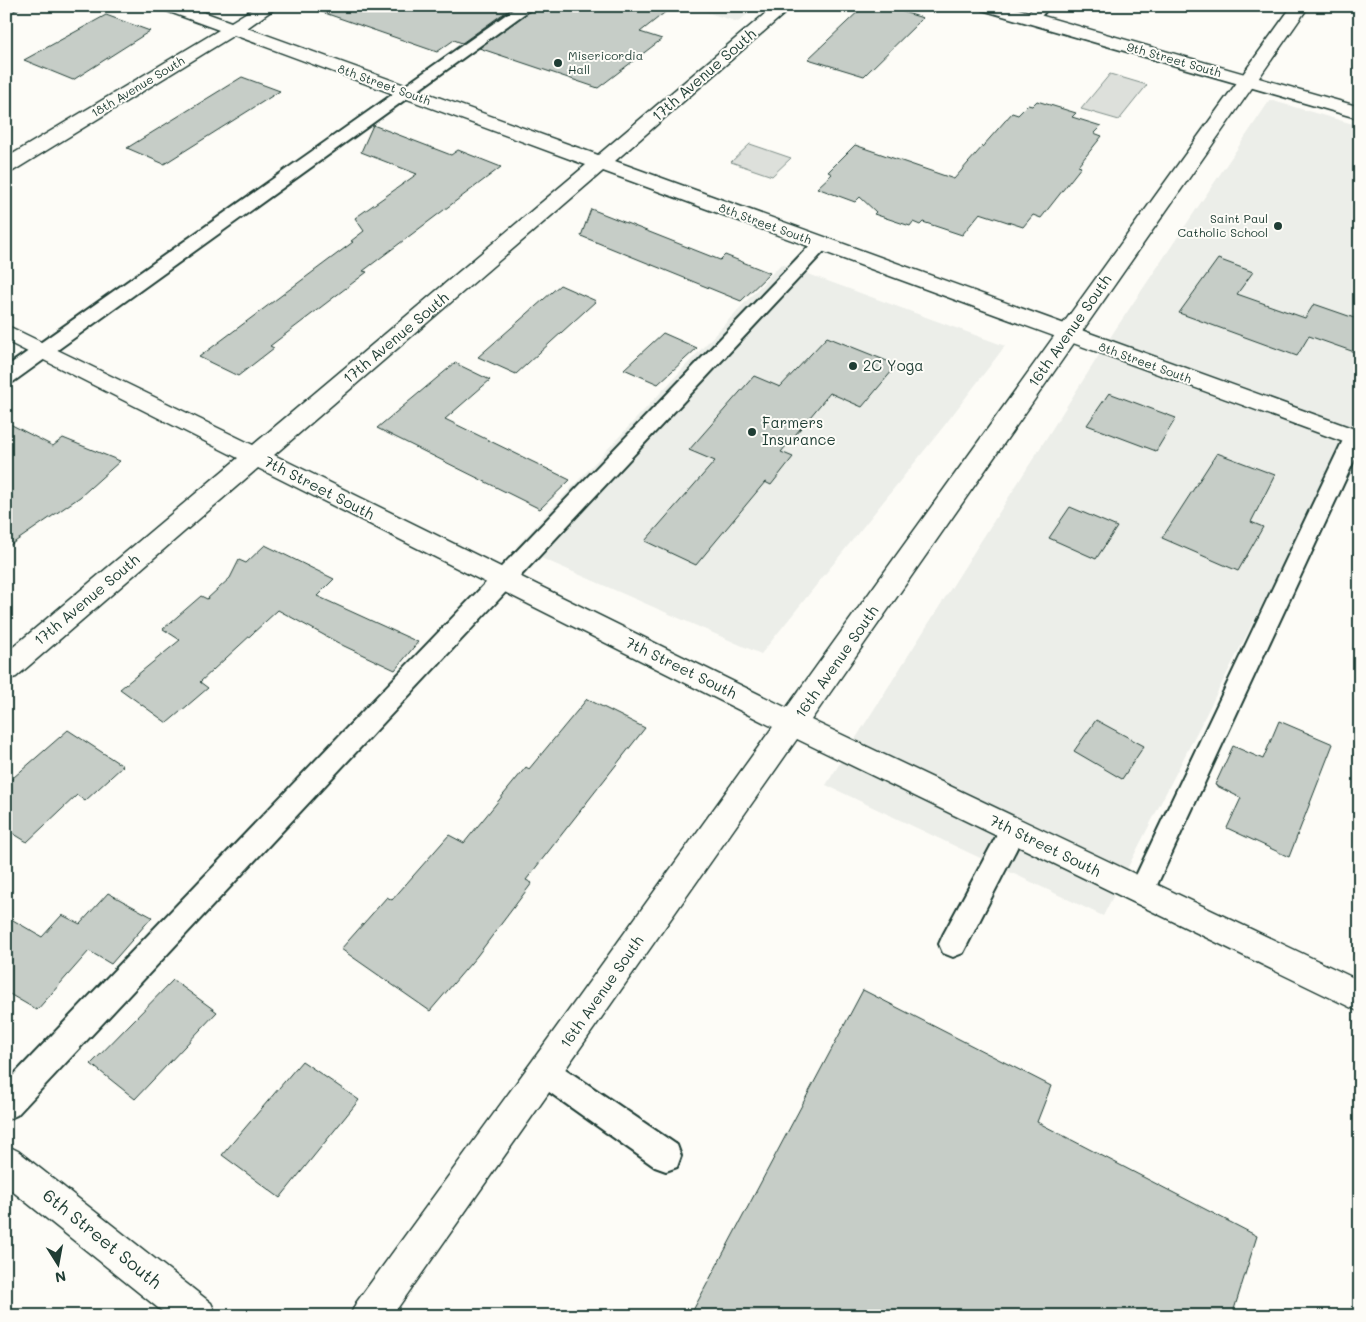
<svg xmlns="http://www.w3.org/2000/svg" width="1366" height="1322" font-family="Mali,sans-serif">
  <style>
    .built { fill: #eceee9 }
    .green { fill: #dde0db; stroke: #7e8e88 }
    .building { fill: #c6cdc7; stroke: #1f3d34 }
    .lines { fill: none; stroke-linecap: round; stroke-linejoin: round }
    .service-casing { stroke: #1f3d34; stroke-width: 4 }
    .minor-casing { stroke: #1f3d34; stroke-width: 3 }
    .tertiary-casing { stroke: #1f3d34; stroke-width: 3 }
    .service { fill: #fdfcf7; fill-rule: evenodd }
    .minor { fill: #fdfcf7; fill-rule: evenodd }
    .tertiary { fill: #fdfcf7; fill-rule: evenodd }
    .poi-dot { fill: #1f3d34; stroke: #fdfcf7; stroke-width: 2 }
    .labels { text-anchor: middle; stroke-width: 4; stroke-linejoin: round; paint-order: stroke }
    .far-poi-label { font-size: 12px; fill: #1f3d34; stroke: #fdfcf7; text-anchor: start }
    .far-street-label { font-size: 12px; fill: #1f3d34; stroke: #fdfcf7 }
    .street-label { font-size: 15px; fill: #1f3d34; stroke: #fdfcf7 }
    .poi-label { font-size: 15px; fill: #1f3d34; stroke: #fdfcf7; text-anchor: start }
    .near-street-label { font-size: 18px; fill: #1f3d34; stroke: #fdfcf7 }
  </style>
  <rect width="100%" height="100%" fill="#fdfcf7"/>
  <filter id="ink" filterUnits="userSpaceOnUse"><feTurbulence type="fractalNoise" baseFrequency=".02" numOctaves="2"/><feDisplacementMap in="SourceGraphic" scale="10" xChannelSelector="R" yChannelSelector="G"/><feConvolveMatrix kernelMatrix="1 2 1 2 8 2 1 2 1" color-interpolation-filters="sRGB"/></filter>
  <g filter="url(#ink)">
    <path class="built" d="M 686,6 L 757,6 L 738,22 Z
      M 1270,100 L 1360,126 L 1360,418 L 1358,417 L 1103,916 L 826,785 L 1115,330 Z
      M 781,264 L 1005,346 L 944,426 L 761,654 L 516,547 Z"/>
    <path class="green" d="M 1110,74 L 1147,85 L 1119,120 L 1081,109 Z
      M 750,144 L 791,158 L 772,176 L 731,162 Z"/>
    <path class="building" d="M 320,6 L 514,6 L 462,43 L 454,40 L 437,52 L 319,11 Z
      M 537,6 L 673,6 L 640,32 L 662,39 L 598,88 L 479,48 Z
      M 864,6 L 883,6 L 923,18 L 864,76 L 808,59 Z
      M 106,15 L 150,31 L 73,80 L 24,60 Z
      M 242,77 L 280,91 L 164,164 L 127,148 Z
      M 1037,101 L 1076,113 L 1072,117 L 1101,126 L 1094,133 L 1102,136 L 1078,166 L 1081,167 L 1041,218 L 1033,215 L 1023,227 L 980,213 L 962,235 L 923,222 L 920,225 L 913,222 L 910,226 L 874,214 L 876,212 L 860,197 L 855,202 L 817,188 L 832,174 L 828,172 L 855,145 L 954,179 L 1012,113 L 1018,115 L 1028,105 L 1032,106 Z
      M 373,125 L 451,155 L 458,150 L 501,167 L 363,271 L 367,272 L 270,346 L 274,348 L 238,376 L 199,357 L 353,242 L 351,241 L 364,231 L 355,218 L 417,174 L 361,152 Z
      M 591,209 L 720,260 L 725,255 L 770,273 L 741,301 L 581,236 Z
      M 1218,259 L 1253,272 L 1237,294 L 1305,318 L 1314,304 L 1360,320 L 1360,354 L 1309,336 L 1297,356 L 1179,313 Z
      M 560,285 L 596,301 L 516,374 L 478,357 Z
      M 663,333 L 697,348 L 658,384 L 624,369 Z
      M 827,337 L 897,365 L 862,407 L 830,393 L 781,452 L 793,457 L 771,485 L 765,482 L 696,565 L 645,541 L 715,461 L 689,450 L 754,376 L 780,387 Z
      M 455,363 L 490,380 L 445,419 L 570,480 L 540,509 L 377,428 Z
      M 1109,393 L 1176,418 L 1156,451 L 1087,425 Z
      M 6,422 L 53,446 L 63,438 L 120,461 L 80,497 L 6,548 Z
      M 1217,453 L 1275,475 L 1251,522 L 1263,527 L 1238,571 L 1162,538 Z
      M 1070,507 L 1117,527 L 1096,559 L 1049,538 Z
      M 265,545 L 334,579 L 317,596 L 418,642 L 395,670 L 344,646 L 278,610 L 200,682 L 208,688 L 167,723 L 120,689 L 180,640 L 163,629 L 201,596 L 207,599 L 230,578 L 239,560 L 246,563 Z
      M 587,699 L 645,728 L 526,880 L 532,883 L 477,956 L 430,1011 L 341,949 L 387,897 L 392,900 L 449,835 L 464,843 L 526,767 L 529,769 Z
      M 1096,720 L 1144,746 L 1122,779 L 1074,751 Z
      M 1279,721 L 1333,744 L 1289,857 L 1227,828 L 1241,798 L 1215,785 L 1233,746 L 1263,759 Z
      M 68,730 L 123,766 L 85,801 L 77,795 L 27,842 L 6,829 L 6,784 Z
      M 108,893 L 152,917 L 111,964 L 89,951 L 37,1010 L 6,992 L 6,916 L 42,937 L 62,915 L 80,924 Z
      M 173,980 L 217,1012 L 135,1099 L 91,1064 Z
      M 863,990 L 1051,1086 L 1037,1122 L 1257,1236 L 1232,1316 L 690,1316 Z
      M 302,1061 L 359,1100 L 280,1198 L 222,1155 Z"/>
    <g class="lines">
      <defs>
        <path id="service" d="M 6,6 L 20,6 L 6,14 Z
          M 518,6 L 535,6 L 13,382 L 6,384 L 6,367 Z
          M 1035,6 L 1050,6 L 1036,22 L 1026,22 L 1023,19 Z
          M 821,239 L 827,240 L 830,244 L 827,248 L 17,1115 L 6,1120 L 6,1083 L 815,240 Z
          M 1354,431 L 1360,432 L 1360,448 L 1150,900 L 1141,904 L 1132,900 L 1128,892 L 1132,884 L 1344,438 L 1347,433 Z
          M 1013,819 L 1022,822 L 1026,830 L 963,953 L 953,957 L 943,953 L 939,944 L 943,935 L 1004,822 Z
          M 545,1058 L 555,1062 L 677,1145 L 681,1156 L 677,1167 L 666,1171 L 655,1167 L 535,1082 L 530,1072 L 535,1062 Z"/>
        <path id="minor" d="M 162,6 L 187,6 L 231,22 L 257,6 L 278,6 L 247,28 L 598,155 L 774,6 L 793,6 L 615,161 L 1360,431 L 1360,448 L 603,171 L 274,455 L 803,716 L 807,724 L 803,732 L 793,736 L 783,732 L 258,468 L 16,677 L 6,680 L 6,653 L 238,458 L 6,341 L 6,325 L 253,445 L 586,165 L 234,35 L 13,171 L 6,173 L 6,158 L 219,30 L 164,10 Z
          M 980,6 L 1008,6 L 1360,107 L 1360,119 L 982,10 Z
          M 6,1145 L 18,1151 L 211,1303 L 217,1316 L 168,1316 L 6,1186 Z"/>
        <path id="tertiary" d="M 1292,6 L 1309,6 L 811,720 L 1360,981 L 1360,1012 L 797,739 L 392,1316 L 350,1316 L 356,1303 L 533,1060 Z"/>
      </defs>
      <use href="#service" class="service-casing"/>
      <use href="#minor" class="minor-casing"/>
      <use href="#tertiary" class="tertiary-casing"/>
      <use href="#service" class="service"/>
      <use href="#minor" class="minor"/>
      <use href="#tertiary" class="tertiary"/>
    </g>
  </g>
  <g class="poi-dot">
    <circle cx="558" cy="63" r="5"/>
    <circle cx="1278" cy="226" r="5"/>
    <circle cx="853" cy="366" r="5"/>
    <circle cx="752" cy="432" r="5"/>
  </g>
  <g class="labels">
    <g class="far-poi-label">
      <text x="568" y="60">Misericordia<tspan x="568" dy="14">Hall</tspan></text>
      <text x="1268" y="223" text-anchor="end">Saint Paul<tspan x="1268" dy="14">Catholic School</tspan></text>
    </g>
    <g class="far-street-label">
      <text transform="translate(1174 60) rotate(16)" y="4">9th Street South</text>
      <text transform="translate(384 85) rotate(20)" y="4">8th Street South</text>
      <text transform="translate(138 87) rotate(-31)" y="4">18th Avenue South</text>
      <text transform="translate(765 224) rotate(20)" y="4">8th Street South</text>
      <text transform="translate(1145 363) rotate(20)" y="4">8th Street South</text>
    </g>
    <g class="street-label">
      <text transform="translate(704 75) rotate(-41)" y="5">17th Avenue South</text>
      <text transform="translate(1070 331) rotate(-55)" y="5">16th Avenue South</text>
      <text transform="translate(396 338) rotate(-40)" y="5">17th Avenue South</text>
      <text transform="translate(319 488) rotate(27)" y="5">7th Street South</text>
      <text transform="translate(87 600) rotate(-40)" y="5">17th Avenue South</text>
      <text transform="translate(837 662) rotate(-55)" y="5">16th Avenue South</text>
      <text transform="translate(681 668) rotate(26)" y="5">7th Street South</text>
      <text transform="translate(1045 846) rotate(26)" y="5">7th Street South</text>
      <text transform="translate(602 992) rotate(-55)" y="5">16th Avenue South</text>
    </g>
    <g class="poi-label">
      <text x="863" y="371">2C Yoga</text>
      <text x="762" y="428">Farmers<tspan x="762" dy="17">Insurance</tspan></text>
    </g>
    <g class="near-street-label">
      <text transform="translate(102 1239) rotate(39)" y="6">6th Street South</text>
    </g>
  </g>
  <rect width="1366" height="1322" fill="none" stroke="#fdfcf7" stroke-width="25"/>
  <rect x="12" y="12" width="1341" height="1297" fill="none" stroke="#1f3d34" stroke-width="2" filter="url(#ink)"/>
  <g transform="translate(58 1264) rotate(169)" stroke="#fdfcf7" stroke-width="4" paint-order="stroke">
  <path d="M0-4L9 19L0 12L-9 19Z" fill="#1f3d34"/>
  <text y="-8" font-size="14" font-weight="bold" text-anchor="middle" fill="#1f3d34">N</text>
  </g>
</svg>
